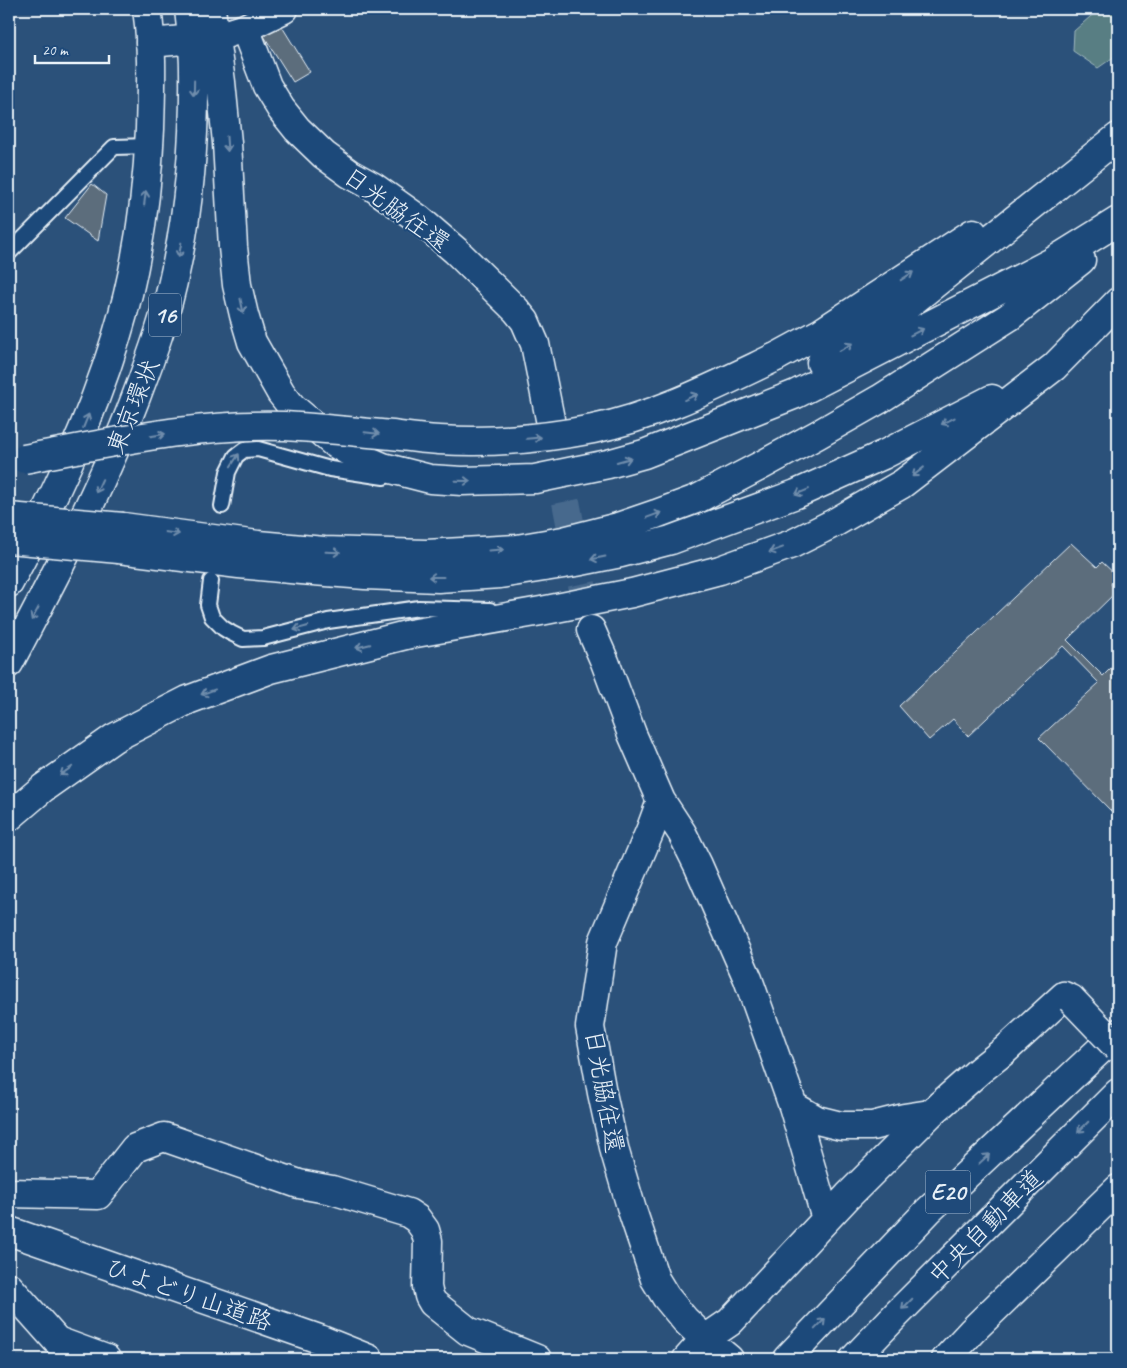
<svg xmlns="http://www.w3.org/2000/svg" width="1127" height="1368" font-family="Caveat,'Klee One',sans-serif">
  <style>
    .green { fill: #597e83; stroke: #a0b8be }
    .building { fill: #5c6d7c; stroke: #e8f1f8 }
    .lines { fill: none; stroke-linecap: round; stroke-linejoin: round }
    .minor-tunnel { stroke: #47698d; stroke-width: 28; stroke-dasharray: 28 14; stroke-linecap: butt }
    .service-casing { stroke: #e8f1f8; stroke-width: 18 }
    .minor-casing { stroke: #e8f1f8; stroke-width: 31 }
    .tertiary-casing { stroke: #e8f1f8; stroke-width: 31 }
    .trunk-casing { stroke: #e8f1f8; stroke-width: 31 }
    .motorway-casing { stroke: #e8f1f8; stroke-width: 31 }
    .service { stroke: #1f4a7a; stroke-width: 14 }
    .minor { stroke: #1f4a7a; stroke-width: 28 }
    .tertiary { stroke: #1f4a7a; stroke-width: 28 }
    .trunk { stroke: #1f4a7a; stroke-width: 28 }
    .motorway { stroke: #1f4a7a; stroke-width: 28 }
    .minor-bridge-casing { stroke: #e8f1f8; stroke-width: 31; stroke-linecap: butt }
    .motorway-bridge-casing { stroke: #e8f1f8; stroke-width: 31; stroke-linecap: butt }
    .minor-bridge { stroke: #1f4a7a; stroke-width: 28 }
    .motorway-bridge { stroke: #1f4a7a; stroke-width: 28 }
    .oneway { stroke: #6f8dac }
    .labels { text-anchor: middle; stroke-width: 4.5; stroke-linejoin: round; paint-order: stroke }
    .shield { fill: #1f4a7a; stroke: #acbfd2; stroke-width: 1 }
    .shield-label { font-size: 24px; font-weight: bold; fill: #e8f1f8 }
    .street-label { font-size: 25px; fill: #e8f1f8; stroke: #1f4a7a }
  </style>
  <rect width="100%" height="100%" fill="#2b517a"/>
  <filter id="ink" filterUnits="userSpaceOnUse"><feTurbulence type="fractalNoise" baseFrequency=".02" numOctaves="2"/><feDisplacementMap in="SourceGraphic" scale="10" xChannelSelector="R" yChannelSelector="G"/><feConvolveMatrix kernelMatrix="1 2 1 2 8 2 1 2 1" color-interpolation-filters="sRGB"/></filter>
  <g filter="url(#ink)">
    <path class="green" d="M 1099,9 L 1118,9 L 1118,54 L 1098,68 L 1073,51 L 1074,31 Z"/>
    <path class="building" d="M 281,25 L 310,72 L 293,82 L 264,36 Z
      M 92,184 L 106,195 L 98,241 L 65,218 Z
      M 1071,543 L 1097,567 L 1102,562 L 1118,577 L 1111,584 L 1117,591 L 1067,640 L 1103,676 L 1118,661 L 1118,813 L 1115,815 L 1039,738 L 1099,683 L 1063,646 L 968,736 L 953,719 L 929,740 L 899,706 Z"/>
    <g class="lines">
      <path class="minor-tunnel" d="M 550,419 L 590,626"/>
      <defs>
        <path id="service" d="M 9,253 L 114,147 L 149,146
          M 222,506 L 228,472 L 236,456 L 244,450 L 258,449 L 330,469 L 384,477
          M 211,581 L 208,605 L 212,617 L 223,628 L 231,633 L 243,639 L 263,638 L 328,621 L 419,608 L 490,610"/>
        <path id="minor" d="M 245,28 L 267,86 L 281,109 L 297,129 L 324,155 L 350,174 L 372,186 L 420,220 L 456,251 L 516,310 L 525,321 L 535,344 L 550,419
          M 150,43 L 216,37 L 245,28 L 284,9
          M 591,630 L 605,662 L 632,734 L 661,801 L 650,831 L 603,942 L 590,1027 L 602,1093 L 615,1152 L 632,1210 L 655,1279 L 666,1297 L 685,1320 L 705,1339 L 729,1359
          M 661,801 L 682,833 L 698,865 L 748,979 L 793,1106 L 826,1219
          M 793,1106 L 817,1120 L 841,1126 L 872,1126 L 904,1118 L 930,1114
          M 9,1193 L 98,1195 L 135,1148 L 164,1137 L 299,1184 L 332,1190 L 408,1213 L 417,1219 L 425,1230 L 428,1241 L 427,1287 L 429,1296 L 433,1303 L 468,1331 L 537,1359
          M 9,1287 L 57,1341 L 106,1359
          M 687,1359 L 705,1339 L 730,1322 L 848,1196 L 930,1114 L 980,1070 L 1004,1051 L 1064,996 L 1071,999
          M 946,1359 L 972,1331 L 1118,1189"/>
        <path id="tertiary" d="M 9,1231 L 319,1339 L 369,1359"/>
        <path id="trunk" d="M 9,583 C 51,504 90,423 116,338 C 137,270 147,199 150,129 C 151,89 153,49 147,9
          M 9,663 C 55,576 101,489 136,397 C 152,355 167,313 176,268 C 190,202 195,136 194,69 C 194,49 191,29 189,9"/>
        <path id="motorway" d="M 211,9 L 221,82 L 227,143 L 233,247 L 237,285 L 244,315 L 252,342 L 281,393 L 292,407 L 334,443 L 353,454 L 383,467 L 430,479 L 462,481 L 535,479 L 608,464 L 644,454 L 796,394 L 1052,262 L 1118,221
          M 776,357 L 822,332 L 973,233
          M 821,363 L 883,325 L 1118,137
          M 123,527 L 258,545 L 324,551 L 426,554 L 517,549 L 563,541 L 618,527 L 656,514 L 699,498 L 762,465 L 817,435 L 880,399 L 1009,317 L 1081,260
          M 119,549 L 239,564 L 301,570 L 365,575 L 438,578 L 500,574 L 576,562 L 621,553 L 671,540 L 796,494 L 883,455 L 992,399
          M 9,817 L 43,788 L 114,738 L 188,700 L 271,669 L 410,634 L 541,611 L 632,593 L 720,570 L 792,544 L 834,523 L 902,484 L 1054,367 L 1118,302
          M 787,1359 L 928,1211 L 1118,1033
          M 854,1359 L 897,1314 L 1118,1093"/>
      </defs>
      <use href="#service" class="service-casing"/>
      <use href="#minor" class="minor-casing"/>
      <use href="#tertiary" class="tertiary-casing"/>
      <use href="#trunk" class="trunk-casing"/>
      <use href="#motorway" class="motorway-casing"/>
      <use href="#service" class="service"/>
      <use href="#minor" class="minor"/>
      <use href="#tertiary" class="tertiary"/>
      <use href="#trunk" class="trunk"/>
      <use href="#motorway" class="motorway"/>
      <defs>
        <path id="minor-bridge" d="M 1071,999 L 1118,1048"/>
        <path id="motorway-bridge" d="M 24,459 C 110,443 197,423 285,426 C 321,428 357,432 392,435 C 408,437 423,439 439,440 C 490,443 542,439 593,429 C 657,416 717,385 776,357
          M 9,517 L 123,527
          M 9,539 L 119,549"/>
      </defs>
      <use href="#minor-bridge" class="minor-bridge-casing"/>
      <use href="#motorway-bridge" class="motorway-bridge-casing"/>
      <use href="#minor-bridge" class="minor-bridge"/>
      <use href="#motorway-bridge" class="motorway-bridge"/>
    </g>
    <defs><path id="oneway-shaft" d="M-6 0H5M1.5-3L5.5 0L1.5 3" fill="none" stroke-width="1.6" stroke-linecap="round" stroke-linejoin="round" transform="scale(1.25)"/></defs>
    <g class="oneway">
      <use href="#oneway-shaft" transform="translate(194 88) rotate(91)"/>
      <use href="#oneway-shaft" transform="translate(227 144) rotate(86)"/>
      <use href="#oneway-shaft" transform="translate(145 198) rotate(-83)"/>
      <use href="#oneway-shaft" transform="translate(180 250) rotate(100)"/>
      <use href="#oneway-shaft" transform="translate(907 276) rotate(-33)"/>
      <use href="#oneway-shaft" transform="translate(242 306) rotate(78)"/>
      <use href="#oneway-shaft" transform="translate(917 332) rotate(-27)"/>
      <use href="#oneway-shaft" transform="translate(846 347) rotate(-31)"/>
      <use href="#oneway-shaft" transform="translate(691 397) rotate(-24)"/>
      <use href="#oneway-shaft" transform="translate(86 421) rotate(-68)"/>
      <use href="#oneway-shaft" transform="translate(948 421) rotate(153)"/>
      <use href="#oneway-shaft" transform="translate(372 433) rotate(6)"/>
      <use href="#oneway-shaft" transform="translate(158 435) rotate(-9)"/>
      <use href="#oneway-shaft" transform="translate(534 438) rotate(-5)"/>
      <use href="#oneway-shaft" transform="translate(235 460) rotate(-57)"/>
      <use href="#oneway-shaft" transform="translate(624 460) rotate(-16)"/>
      <use href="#oneway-shaft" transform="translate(918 472) rotate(142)"/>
      <use href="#oneway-shaft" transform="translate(463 481) rotate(1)"/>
      <use href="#oneway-shaft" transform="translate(99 486) rotate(115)"/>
      <use href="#oneway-shaft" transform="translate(802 492) rotate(157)"/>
      <use href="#oneway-shaft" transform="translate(654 515) rotate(-20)"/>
      <use href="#oneway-shaft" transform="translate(172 533) rotate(8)"/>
      <use href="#oneway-shaft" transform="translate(496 550) rotate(-4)"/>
      <use href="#oneway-shaft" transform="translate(776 550) rotate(160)"/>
      <use href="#oneway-shaft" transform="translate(333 552) rotate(2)"/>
      <use href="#oneway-shaft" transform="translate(598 558) rotate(169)"/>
      <use href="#oneway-shaft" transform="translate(436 577) rotate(180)"/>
      <use href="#oneway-shaft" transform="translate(35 614) rotate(118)"/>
      <use href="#oneway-shaft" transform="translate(301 628) rotate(165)"/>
      <use href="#oneway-shaft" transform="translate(363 646) rotate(166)"/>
      <use href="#oneway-shaft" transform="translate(208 692) rotate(160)"/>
      <use href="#oneway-shaft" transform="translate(66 771) rotate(145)"/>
      <use href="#oneway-shaft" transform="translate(1083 1127) rotate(135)"/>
      <use href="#oneway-shaft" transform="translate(984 1159) rotate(-43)"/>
      <use href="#oneway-shaft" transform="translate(907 1304) rotate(135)"/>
      <use href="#oneway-shaft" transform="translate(820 1324) rotate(-46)"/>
    </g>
  </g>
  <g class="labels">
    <g class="shield">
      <rect x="149" y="293.5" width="32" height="43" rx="4"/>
      <rect x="925.5" y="1170.5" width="45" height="43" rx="4"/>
    </g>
    <g class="shield-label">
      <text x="165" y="323">16</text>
      <text x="948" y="1200">E20</text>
    </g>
    <g class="street-label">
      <text transform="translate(397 209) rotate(36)" y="9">日光脇往還</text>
      <text transform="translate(132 406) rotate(-68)" y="9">東京環状</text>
      <text transform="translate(605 1091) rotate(80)" y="9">日光脇往還</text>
      <text transform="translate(985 1226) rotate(-45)" y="9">中央自動車道</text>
      <text transform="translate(189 1294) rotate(19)" y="9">ひよどり山道路</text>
    </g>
  </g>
  <rect width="1127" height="1368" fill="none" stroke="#1f4a7a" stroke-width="30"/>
  <rect x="15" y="15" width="1097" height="1338" fill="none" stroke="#e8f1f8" stroke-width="2" filter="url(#ink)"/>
  <path d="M35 55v8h74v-8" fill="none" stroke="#e8f1f8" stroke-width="2.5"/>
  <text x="42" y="55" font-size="15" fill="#e8f1f8" stroke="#1f4a7a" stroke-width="4" paint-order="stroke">20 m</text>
</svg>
